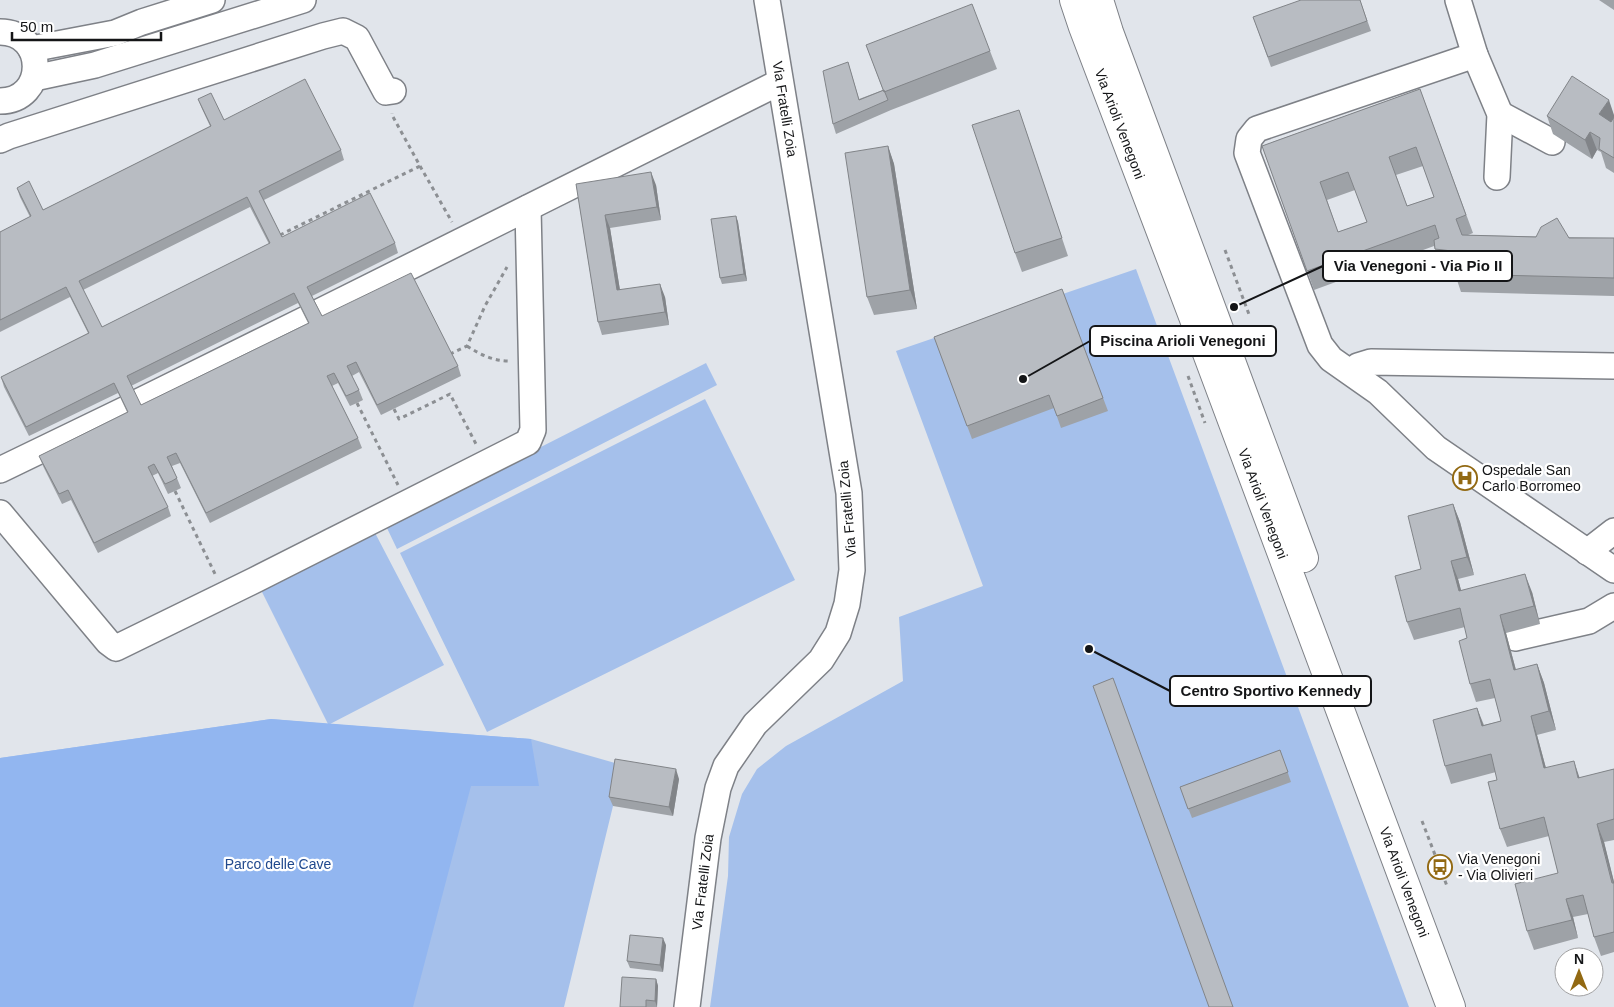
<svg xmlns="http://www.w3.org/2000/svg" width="1614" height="1007" font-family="Helvetica,sans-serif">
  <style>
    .green { fill: #a5c0eb }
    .forest { fill: #92b6f0 }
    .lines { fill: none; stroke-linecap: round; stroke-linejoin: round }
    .minor-casing { stroke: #7e8187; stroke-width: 28 }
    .major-casing { stroke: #7e8187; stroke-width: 30 }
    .path { stroke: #8c8f93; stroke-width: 3; stroke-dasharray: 4 4; stroke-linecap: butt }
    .minor { stroke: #fff; stroke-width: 25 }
    .major { stroke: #fff; stroke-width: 28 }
    .wall { fill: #9ea2a7; fill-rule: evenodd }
    .shaded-wall { fill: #818488 }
    .building { fill: #b8bcc2; stroke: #818488; fill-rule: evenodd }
    .labels { text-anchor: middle; stroke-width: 4.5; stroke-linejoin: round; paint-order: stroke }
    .street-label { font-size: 14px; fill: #141517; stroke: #fff }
    .poi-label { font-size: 14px; fill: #141517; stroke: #fff; text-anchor: start }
    .park-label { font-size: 14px; fill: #21498d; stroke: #fff }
    .leader { fill: none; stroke: #141517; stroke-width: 2 }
    .callout-dot { fill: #141517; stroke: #fff; stroke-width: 2 }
    .callout { fill: #fff; stroke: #141517; stroke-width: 2 }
    .callout-label { font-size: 15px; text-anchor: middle; font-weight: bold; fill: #141517 }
  </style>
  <rect width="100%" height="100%" fill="#e1e5eb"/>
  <path class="green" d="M 1136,269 L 1409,1007 L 710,1007 L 728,876 L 729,837 L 742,794 L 757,769 L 786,746 L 903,681 L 899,617 L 983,586 L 896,351 Z
    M 706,363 L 717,385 L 397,549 L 386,526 Z
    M 705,399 L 795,580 L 487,732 L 400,553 Z
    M 373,529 L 444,665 L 330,724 L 531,739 L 622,765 L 619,769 L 613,806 L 564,1007 L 0,1007 L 0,758 L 271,719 L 328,724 L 259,586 Z"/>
  <path class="forest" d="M 271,719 L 531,739 L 539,786 L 471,786 L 413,1007 L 0,1007 L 0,758 Z"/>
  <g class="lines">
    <defs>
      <g id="minor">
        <path d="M 1458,0 L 1475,55 L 1257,129 L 1249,139 L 1247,153 L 1320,345 L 1331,359 L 1378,392 L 1436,448 L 1614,570"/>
        <path d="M 0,32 C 47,32 47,101 0,101"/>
        <path d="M 31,49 L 115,33 L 142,22 L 212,0"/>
        <path d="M 1475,55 L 1500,114 L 1497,177"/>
        <path d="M 34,78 L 95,65 L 303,0"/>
        <path d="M 1500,114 L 1552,142"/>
        <path d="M 0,140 L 9,136 L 323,36 L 343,31 L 357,38 L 386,92 L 393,91"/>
        <path d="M 319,312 L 780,82"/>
        <path d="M 1351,372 L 1358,366 L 1371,362 L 1614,366"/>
        <path d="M 138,402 L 306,319"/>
        <path d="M 0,470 L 126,409"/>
        <path d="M 0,513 L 108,642 L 116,648 L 255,580 L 528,442 L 533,430 L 528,208"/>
        <path d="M 1587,552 L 1614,531"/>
        <path d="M 1515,638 L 1589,621 L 1614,606"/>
        <path id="s1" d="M 687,1007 L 708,838 L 718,788 L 726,766 L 755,724 L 821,660 L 838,633 L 847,604 L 852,570 L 849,493 L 767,0"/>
      </g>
      <g id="major">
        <path id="s2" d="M 1074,0 L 1083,27 L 1205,348 L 1451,1007"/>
        <path d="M 1099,0 L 1109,32 L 1304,558"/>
      </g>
    </defs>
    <use href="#minor" class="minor-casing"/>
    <use href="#major" class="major-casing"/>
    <path class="path" d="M 420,166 L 452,222
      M 280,235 L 420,166 L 392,115 L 392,113
      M 1225,250 L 1250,317
      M 467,346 C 481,355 493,361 510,361
      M 450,354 L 467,346 L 485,306 L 507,267
      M 1188,376 L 1205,423
      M 357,403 L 398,485
      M 394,409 L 399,419 L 450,394 L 476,444
      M 175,491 L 216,576
      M 1422,821 L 1447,886"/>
    <use href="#minor" class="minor"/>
    <use href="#major" class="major"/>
  </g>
  <path class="wall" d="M 1360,0 L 1371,31 L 1271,67 L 1253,17 Z
    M 1599,0 L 1614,0 L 1614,10 Z
    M 866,45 L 990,51 L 997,69 L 891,110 L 836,134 L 833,124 L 848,62 L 859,99 L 883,90 Z
    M 1420,89 L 1473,233 L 1468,235 L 1614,238 L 1614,296 L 1461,292 L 1455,274 L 1454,268 L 1441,267 L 1434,246 L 1314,290 L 1262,146 ZM 1423,166 L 1434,197 L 1407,206 L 1396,175 ZM 1355,190 L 1367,222 L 1338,232 L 1327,200 Z
    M 198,99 L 224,120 L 341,150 L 344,160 L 264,200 L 282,237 L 395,243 L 398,253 L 312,296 L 322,316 L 458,366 L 461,376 L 381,415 L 359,372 L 352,376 L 359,390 L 363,400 L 357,403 L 350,406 L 338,383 L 332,386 L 358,438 L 362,448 L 210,523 L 180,463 L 172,466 L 181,488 L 175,491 L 168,494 L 158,473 L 152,476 L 168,507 L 171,516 L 98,553 L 71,500 L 62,504 L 43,466 L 39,456 L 127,412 L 118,393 L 29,436 L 4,387 L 1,377 L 88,333 L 70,297 L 0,332 L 0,232 L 30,217 L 20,197 L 17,188 L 43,210 L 210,126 L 202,109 ZM 250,207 L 269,244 L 102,327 L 83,290 ZM 298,303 L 308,323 L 141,405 L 131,386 Z
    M 1614,115 L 1614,173 L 1606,168 L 1601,152 L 1597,150 L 1592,159 L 1553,134 L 1547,116 Z
    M 1025,128 L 1068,256 L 1022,272 L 1015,253 Z
    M 888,146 L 894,164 L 917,309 L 874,315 L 867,297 Z
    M 576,184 L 656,185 L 661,220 L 610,228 L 620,290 L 665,297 L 669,325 L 602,335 L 598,322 Z
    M 736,216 L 738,222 L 747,281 L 722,284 L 720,278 Z
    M 1062,289 L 1108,411 L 1061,428 L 1054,408 L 972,439 L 934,337 Z
    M 1453,504 L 1460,522 L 1474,575 L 1458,579 L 1461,590 L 1532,592 L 1540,624 L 1506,633 L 1516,670 L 1537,664 L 1544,683 L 1556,730 L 1537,735 L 1546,768 L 1580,778 L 1614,769 L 1614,840 L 1604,842 L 1614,882 L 1614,952 L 1601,956 L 1594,937 L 1588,914 L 1573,917 L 1578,938 L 1534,950 L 1527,931 L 1558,873 L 1549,836 L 1507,847 L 1500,829 L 1497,780 L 1496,772 L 1451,784 L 1445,766 L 1477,708 L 1484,725 L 1501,721 L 1495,698 L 1476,702 L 1470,684 L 1467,638 L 1465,627 L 1414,640 L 1407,622 L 1421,569 Z
    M 1280,750 L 1291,782 L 1192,818 L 1180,787 Z
    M 679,779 L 673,816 L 613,806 L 609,797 Z
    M 666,945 L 663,972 L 630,968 L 627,961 Z
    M 656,979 L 658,986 L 657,1007 L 620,1007 Z"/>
  <path class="shaded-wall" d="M 1609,100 L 1614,115 L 1614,120 L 1606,133 L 1599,114 Z
    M 1590,132 L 1597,150 L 1592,159 L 1585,140 Z
    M 888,146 L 894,164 L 917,309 L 910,290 Z
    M 651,172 L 656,185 L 661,220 L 657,207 Z
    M 605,215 L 610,228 L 622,303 L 617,290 Z
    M 736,216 L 738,222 L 747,281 L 744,274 Z
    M 660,284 L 665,297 L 669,325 L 665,312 Z
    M 1453,504 L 1460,522 L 1474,575 L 1467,557 Z
    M 1451,561 L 1458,579 L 1466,609 L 1459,591 Z
    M 1525,574 L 1532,592 L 1540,624 L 1534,606 Z
    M 1500,615 L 1506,633 L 1521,689 L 1514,670 Z
    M 1537,664 L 1544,683 L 1556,730 L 1549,711 Z
    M 1477,708 L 1484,727 L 1482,726 Z
    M 1531,716 L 1537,735 L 1551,787 L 1544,768 Z
    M 1574,761 L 1580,779 L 1578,778 Z
    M 676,769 L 679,779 L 673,816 L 669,807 Z
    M 1597,824 L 1604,842 L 1614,882 L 1614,887 Z
    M 1566,899 L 1573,917 L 1578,938 L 1572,920 Z
    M 663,938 L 666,945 L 663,972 L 660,965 Z
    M 656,979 L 658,986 L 657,1007 L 655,1001 Z"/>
  <path class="building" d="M 1301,0 L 1360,0 L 1367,21 L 1268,57 L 1253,17 Z
    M 972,4 L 990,51 L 884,92 L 866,45 Z
    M 848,62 L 859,100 L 884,90 L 888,100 L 833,124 L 823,71 Z
    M 1572,76 L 1609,100 L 1599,114 L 1611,122 L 1614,117 L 1614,158 L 1599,149 L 1600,138 L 1590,132 L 1585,140 L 1547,116 Z
    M 305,79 L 341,150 L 259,191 L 282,237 L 370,193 L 395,243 L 307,287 L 322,316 L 411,273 L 458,366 L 377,405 L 356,362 L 347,366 L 359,390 L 353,393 L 346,396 L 334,373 L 327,376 L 358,438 L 206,513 L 176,453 L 167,457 L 177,478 L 172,481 L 165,484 L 154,464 L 148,467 L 168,507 L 94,543 L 68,490 L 59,494 L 39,456 L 128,412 L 114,383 L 26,427 L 1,377 L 89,333 L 66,287 L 0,320 L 0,232 L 31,216 L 17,188 L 29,181 L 43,210 L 211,126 L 198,99 L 211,93 L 224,120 ZM 247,197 L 270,243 L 102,327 L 79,281 ZM 294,293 L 309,323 L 141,405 L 127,376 Z
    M 1420,89 L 1466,215 L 1456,219 L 1462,235 L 1536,237 L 1541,227 L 1557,218 L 1569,238 L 1614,238 L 1614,278 L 1455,274 L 1452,251 L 1435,249 L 1434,240 L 1439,238 L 1435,225 L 1307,271 L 1262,146 ZM 1416,147 L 1434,197 L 1407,206 L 1389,157 ZM 1348,172 L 1367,222 L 1338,232 L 1320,182 Z
    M 1019,110 L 1062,238 L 1015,253 L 972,125 Z
    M 888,146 L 910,290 L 867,297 L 845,153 Z
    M 651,172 L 657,207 L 605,215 L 617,290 L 660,284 L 665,312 L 598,322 L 576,184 Z
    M 736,216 L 744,274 L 720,278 L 711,219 Z
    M 1062,289 L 1103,398 L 1057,416 L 1049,395 L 967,426 L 934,337 Z
    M 1453,504 L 1467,557 L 1451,561 L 1459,591 L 1525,574 L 1534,606 L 1500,615 L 1514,670 L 1537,664 L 1549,711 L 1531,716 L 1544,768 L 1574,761 L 1578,778 L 1614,769 L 1614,819 L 1597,824 L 1612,883 L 1614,883 L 1614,932 L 1594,937 L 1583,895 L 1566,899 L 1572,920 L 1527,931 L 1515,884 L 1558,873 L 1544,817 L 1500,829 L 1488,782 L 1497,780 L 1491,754 L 1445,766 L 1433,720 L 1477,708 L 1482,726 L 1501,721 L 1490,679 L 1470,684 L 1459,641 L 1467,638 L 1460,608 L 1407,622 L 1395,576 L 1421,569 L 1408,516 Z
    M 1113,678 L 1233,1007 L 1209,1007 L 1093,686 Z
    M 1280,750 L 1288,772 L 1188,809 L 1180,787 Z
    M 615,759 L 676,769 L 669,807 L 609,797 Z
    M 630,935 L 663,938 L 660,965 L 627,961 Z
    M 622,977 L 656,979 L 655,1001 L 646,1000 L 646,1007 L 620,1007 Z"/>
  <defs>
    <symbol id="hospital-ring" viewBox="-11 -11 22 22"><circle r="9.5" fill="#fff" stroke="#926912" stroke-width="1.5"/><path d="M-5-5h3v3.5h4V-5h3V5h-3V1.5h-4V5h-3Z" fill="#926912"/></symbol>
    <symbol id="bus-ring" viewBox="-11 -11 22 22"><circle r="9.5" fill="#fff" stroke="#926912" stroke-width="1.5"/><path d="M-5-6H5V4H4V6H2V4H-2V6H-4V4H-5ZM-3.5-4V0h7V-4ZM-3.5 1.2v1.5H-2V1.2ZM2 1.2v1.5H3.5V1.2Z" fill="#926912"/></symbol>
  </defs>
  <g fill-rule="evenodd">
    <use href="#hospital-ring" x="1451" y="464" width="28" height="28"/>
    <use href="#bus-ring" x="1426" y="853" width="28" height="28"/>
  </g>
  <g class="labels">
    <g class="street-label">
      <text transform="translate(785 109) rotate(81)" y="5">Via Fratelli Zoia</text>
      <text dy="5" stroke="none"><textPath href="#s2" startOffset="132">Via Arioli Venegoni</textPath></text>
      <text dy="5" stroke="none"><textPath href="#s2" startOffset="538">Via Arioli Venegoni</textPath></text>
      <text transform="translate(847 509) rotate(-95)" y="5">Via Fratelli Zoia</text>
      <text dy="5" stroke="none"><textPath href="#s1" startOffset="126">Via Fratelli Zoia</textPath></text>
      <text dy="5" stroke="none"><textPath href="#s2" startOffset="942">Via Arioli Venegoni</textPath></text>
    </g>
    <g class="poi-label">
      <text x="1482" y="475">Ospedale San<tspan x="1482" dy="16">Carlo Borromeo</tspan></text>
      <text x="1458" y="864">Via Venegoni<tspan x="1458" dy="16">- Via Olivieri</tspan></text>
    </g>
    <g class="park-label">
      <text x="278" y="869">Parco delle Cave</text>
    </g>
  </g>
  <path class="leader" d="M1234 307L1323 266M1023 379L1090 341M1089 649L1170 691"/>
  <g class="callout-dot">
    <circle cx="1234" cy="307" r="5"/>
    <circle cx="1023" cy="379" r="5"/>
    <circle cx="1089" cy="649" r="5"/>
  </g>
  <g class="callout">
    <rect x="1323" y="251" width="189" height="30" rx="5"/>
    <rect x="1090" y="326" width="186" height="30" rx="5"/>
    <rect x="1170" y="676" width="201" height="30" rx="5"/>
  </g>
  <g class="callout-label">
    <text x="1418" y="271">Via Venegoni - Via Pio II</text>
    <text x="1183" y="346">Piscina Arioli Venegoni</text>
    <text x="1271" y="696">Centro Sportivo Kennedy</text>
  </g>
  <g transform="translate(1579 972)"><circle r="24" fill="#ffffff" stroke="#a1a1a2"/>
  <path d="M0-4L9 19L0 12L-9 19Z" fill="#926912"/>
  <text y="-8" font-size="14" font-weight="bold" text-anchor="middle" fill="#141517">N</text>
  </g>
  <path d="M12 32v8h149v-8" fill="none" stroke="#141517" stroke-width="2.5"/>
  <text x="20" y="32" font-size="15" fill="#141517" stroke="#ffffff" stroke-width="4" paint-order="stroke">50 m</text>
</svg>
